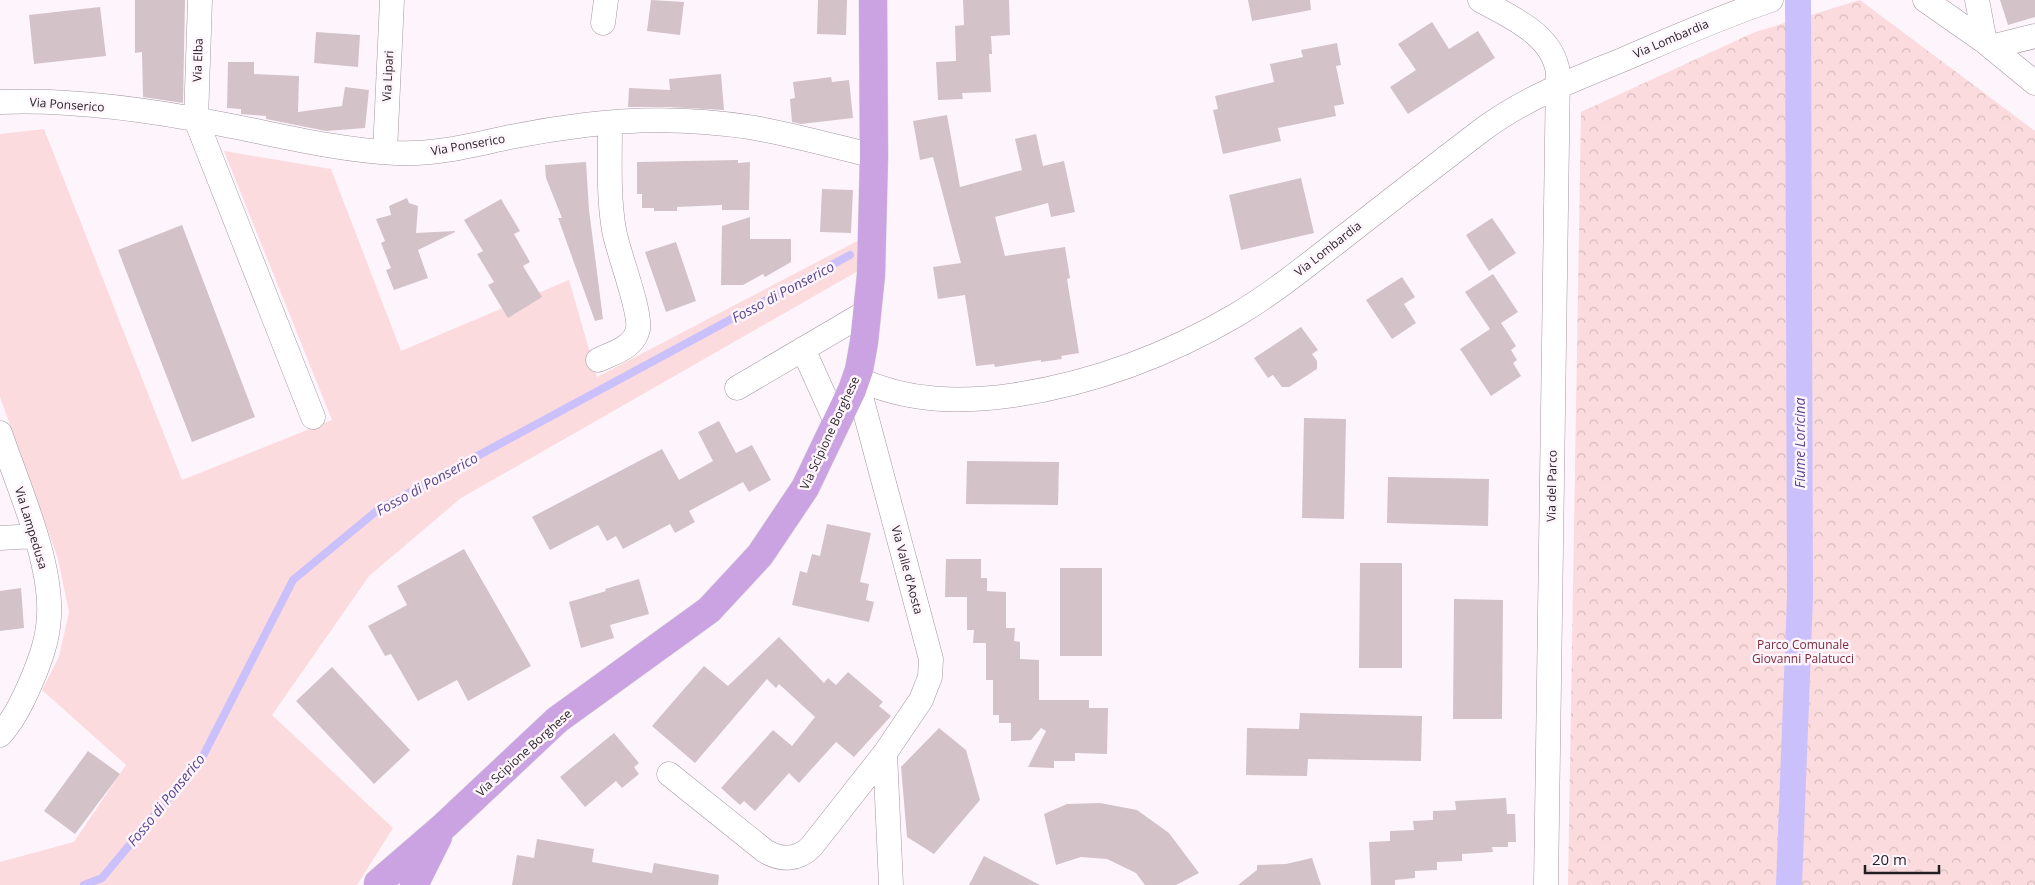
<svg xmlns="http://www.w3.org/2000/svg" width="2035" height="885" font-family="'Open Sans',sans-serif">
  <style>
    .grass { fill: #fbdbdd }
    .forest { fill: url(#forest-crowns) }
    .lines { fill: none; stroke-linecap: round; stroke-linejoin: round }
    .stream { stroke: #cac1fc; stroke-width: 8 }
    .canal { stroke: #cac1fc; stroke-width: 26 }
    .building { fill: #d3c2c8 }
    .minor-casing { stroke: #a396a0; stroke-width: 25 }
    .major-casing { stroke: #d7d6d7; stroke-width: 29 }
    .minor { stroke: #fff; stroke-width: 24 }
    .major { stroke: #cba2e2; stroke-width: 28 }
    .labels { text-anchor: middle; stroke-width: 5; stroke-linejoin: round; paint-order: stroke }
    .street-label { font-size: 12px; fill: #221e21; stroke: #fef5fc }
    .park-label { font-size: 12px; fill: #7c2a38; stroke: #fef5fc }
    .water-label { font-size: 14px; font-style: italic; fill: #57478f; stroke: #fef5fc }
  </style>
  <defs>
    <pattern id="forest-crowns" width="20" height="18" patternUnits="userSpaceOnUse" patternTransform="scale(1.25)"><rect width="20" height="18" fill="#fbdbdd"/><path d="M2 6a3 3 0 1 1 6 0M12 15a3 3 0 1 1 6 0" fill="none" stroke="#d7bcbd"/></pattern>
  </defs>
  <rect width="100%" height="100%" fill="#fef5fc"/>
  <path class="grass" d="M 44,129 L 182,480 L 332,420 L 224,151 L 331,169 L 401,351 L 569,280 L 597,377 L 863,238 L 858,271 L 461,498 L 369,576 L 272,715 L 393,828 L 357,885 L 0,885 L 0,862 L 74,842 L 126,765 L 42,690 L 59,657 L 69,612 L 58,559 L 0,397 L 0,134 Z"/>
  <path class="forest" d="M 1860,0 L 2035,131 L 2035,885 L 1568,885 L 1581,112 L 1755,32 Z"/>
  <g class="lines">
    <path class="stream" d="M 84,885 L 102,878 L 202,758 L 293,580 L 379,509 L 850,255"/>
    <path class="canal" d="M 1789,885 L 1800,597 L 1798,0"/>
  </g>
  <path class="building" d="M 135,0 L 185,0 L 183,103 L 143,97 L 142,52 L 135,53 Z
    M 651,0 L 684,2 L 680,35 L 647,31 Z
    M 818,0 L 847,0 L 846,35 L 817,34 Z
    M 963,0 L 1009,0 L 1010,35 L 991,36 L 992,54 L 989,54 L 991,92 L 962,93 L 963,99 L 938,100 L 936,62 L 956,61 L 955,26 L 964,25 Z
    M 1248,0 L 1310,0 L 1311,10 L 1252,21 Z
    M 2000,0 L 2035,0 L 2035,17 L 2008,25 Z
    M 100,7 L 106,56 L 34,64 L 29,15 Z
    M 1432,22 L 1449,49 L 1478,31 L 1495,58 L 1408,114 L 1390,87 L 1416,70 L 1398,44 Z
    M 316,32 L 360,35 L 358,67 L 314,63 Z
    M 1337,43 L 1341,65 L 1336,66 L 1344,104 L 1334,106 L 1336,116 L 1278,128 L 1281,141 L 1223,154 L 1213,110 L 1218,109 L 1215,96 L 1274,82 L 1270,64 L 1303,57 L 1301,50 Z
    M 228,62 L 254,62 L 254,74 L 299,76 L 298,112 L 342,106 L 345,87 L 369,90 L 365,128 L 326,131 L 266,119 L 266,116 L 241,114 L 241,109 L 227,108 Z
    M 721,74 L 724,110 L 667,107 L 628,107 L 629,88 L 670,90 L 669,79 Z
    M 831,77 L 832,82 L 849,80 L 853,118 L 801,124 L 792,122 L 790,99 L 795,98 L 793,82 Z
    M 947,115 L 960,187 L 1022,170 L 1015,139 L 1036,134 L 1043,166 L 1064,161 L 1075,212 L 1051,217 L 1048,203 L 995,217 L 1005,256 L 1065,247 L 1070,278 L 1067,279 L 1079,353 L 1061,356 L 1062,359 L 1041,362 L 1041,360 L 995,367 L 994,364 L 976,366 L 965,295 L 938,299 L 933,267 L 961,263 L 933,157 L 920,160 L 913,121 Z
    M 738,160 L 738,163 L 750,162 L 749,210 L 722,210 L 722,205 L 677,207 L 677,211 L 654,211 L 654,208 L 642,208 L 642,194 L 637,194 L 637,162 Z
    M 586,162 L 589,210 L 603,319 L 595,321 L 558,218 L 562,218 L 546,178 L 545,165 Z
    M 1301,178 L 1314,233 L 1241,250 L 1229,195 Z
    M 822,189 L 853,190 L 851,233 L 820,232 Z
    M 407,198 L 409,203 L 418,206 L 416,233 L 455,231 L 455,232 L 418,250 L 428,278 L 394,290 L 386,270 L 391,268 L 381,243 L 385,241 L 376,219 L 391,215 L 389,206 Z
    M 501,199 L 520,231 L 514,234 L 530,262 L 523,266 L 542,297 L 508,318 L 488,285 L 494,282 L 477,254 L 483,251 L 464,220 Z
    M 750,217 L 750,239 L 791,239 L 791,262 L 765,277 L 763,274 L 743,285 L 721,285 L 722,226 Z
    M 1492,218 L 1516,253 L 1489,271 L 1466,235 Z
    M 182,225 L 255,417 L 192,442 L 118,250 Z
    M 676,242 L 696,301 L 666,312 L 645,252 Z
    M 1493,274 L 1518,312 L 1501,323 L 1516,346 L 1511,350 L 1517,360 L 1513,363 L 1521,376 L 1491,396 L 1460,349 L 1490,329 L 1465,292 Z
    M 1402,277 L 1415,297 L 1404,304 L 1416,323 L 1392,339 L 1366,300 Z
    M 1301,327 L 1318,350 L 1312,354 L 1317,361 L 1317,369 L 1289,387 L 1282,387 L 1273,375 L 1268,378 L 1254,358 Z
    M 1304,418 L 1346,419 L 1344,519 L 1302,518 Z
    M 719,421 L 736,453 L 752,445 L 771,480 L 749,492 L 743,482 L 689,511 L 695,522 L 675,533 L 670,524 L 623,549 L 616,536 L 607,541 L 598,525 L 550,550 L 532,517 L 662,449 L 679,480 L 713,461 L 698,432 Z
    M 967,461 L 1059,462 L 1058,505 L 966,504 Z
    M 1388,477 L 1489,479 L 1488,526 L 1387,523 Z
    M 827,524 L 871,533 L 860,582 L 869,584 L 866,600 L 874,602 L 869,622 L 792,605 L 800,571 L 807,573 L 812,554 L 820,556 Z
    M 464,549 L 531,666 L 468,701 L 457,680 L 418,701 L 391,654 L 385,656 L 368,626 L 407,605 L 397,586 Z
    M 946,559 L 981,559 L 981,578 L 987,578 L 987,591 L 1006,592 L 1006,628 L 1015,628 L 1014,641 L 1020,642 L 1020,659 L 1039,660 L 1039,700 L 1089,700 L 1089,708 L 1108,708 L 1107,754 L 1075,753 L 1075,761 L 1054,761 L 1054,768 L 1028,767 L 1046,731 L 1041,728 L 1031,740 L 1011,741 L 1011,723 L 999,723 L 999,715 L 993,715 L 993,680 L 986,680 L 986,643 L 973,643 L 974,630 L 967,630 L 967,597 L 945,597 Z
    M 1360,563 L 1402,563 L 1402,668 L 1359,668 Z
    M 1060,568 L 1102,568 L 1102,656 L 1060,656 Z
    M 639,579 L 649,614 L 610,625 L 614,638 L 581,648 L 569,602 L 606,591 L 605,589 Z
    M 21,588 L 24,628 L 0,631 L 0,591 Z
    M 1454,599 L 1503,600 L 1502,719 L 1453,719 Z
    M 779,637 L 824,683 L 828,678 L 836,685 L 848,672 L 883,702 L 879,706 L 891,716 L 854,757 L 836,742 L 799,783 L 789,773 L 755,811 L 744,801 L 740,805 L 721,788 L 773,730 L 792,746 L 815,717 L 779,684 L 776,688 L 767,679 L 695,763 L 652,726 L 704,666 L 728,686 Z
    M 332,667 L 410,750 L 374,784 L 296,701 Z
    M 1300,713 L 1422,716 L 1421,761 L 1308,759 L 1307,776 L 1246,775 L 1247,728 L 1299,729 Z
    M 939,728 L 966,750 L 980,800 L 934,854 L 907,837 L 901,767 Z
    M 614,733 L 639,763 L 634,767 L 639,774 L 622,788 L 616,781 L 585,807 L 560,777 Z
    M 88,751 L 120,774 L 75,834 L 44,811 Z
    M 1506,798 L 1507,814 L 1515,814 L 1516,842 L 1508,842 L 1508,847 L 1492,847 L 1493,852 L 1462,854 L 1462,861 L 1437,862 L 1437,870 L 1415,871 L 1415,878 L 1395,880 L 1395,885 L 1371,885 L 1369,842 L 1390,841 L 1390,831 L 1414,830 L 1413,821 L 1433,820 L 1433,811 L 1456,810 L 1455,801 Z
    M 1100,803 L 1137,810 L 1169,833 L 1199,873 L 1176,885 L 1145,885 L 1136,873 L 1107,859 L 1081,857 L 1056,865 L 1044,814 L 1067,804 Z
    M 537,839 L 594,849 L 592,862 L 652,873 L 654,863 L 719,875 L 718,885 L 512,885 L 517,855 L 534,858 Z
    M 984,856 L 1040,885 L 969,885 Z
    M 1312,858 L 1321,885 L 1238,885 L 1257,870 L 1257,865 L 1286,864 Z"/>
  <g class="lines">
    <defs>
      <path id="minor" d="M 200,0 L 196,120 L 313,417
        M 1480,0 C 1510,17 1553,34 1558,73 L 1546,885
        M 1925,0 L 1985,42 L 2035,83
        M 1977,0 L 1985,42
        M 603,23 L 606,0
        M 1991,47 L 2035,36
        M 0,102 C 72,99 150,110 221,124 C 279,135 337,150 396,153 C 436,155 472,145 510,137 C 535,132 560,128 585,125 C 638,118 696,119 749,127 C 791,134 833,146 874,156
        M 385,152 L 392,0
        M 803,349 L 836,422
        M 598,360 C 613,353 634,348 638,329 C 641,310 618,253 614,230 C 608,195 610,158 610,123
        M 856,378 C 907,402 961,403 1015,395 C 1093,383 1170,354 1238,314 C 1276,291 1310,263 1345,236 C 1390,201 1436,165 1482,130 C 1525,98 1573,80 1622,60 C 1671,39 1720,17 1771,0
        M 737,388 L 868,311
        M 0,433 C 18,486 52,561 49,616 C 48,640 40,661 31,682 C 23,701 14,720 0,735
        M 0,538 L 36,536
        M 885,753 L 891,885
        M 669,774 L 765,851 C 782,861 798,860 811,847 L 885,753 L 921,700 L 930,677 L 931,659 L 856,378"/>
      <path id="major" d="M 378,883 L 443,827 L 557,720 L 709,610 L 760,555 L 805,488 L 852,390 L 859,370 L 864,342 L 871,275 L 874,156 L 873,0
        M 414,885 L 438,837"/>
    </defs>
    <use href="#minor" class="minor-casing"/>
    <use href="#major" class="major-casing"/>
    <use href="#minor" class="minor"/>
    <use href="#major" class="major"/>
  </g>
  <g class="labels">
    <g class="street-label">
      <text transform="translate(1671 39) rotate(-23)" y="4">Via Lombardia</text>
      <text transform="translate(198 60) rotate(-88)" y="4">Via Elba</text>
      <text transform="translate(388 76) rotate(-87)" y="4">Via Lipari</text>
      <text transform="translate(67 105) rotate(4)" y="4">Via Ponserico</text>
      <text transform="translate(468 145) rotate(-10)" y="4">Via Ponserico</text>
      <text transform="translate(1328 249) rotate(-38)" y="4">Via Lombardia</text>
      <text transform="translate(830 433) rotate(-65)" y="4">Via Scipione Borghese</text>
      <text transform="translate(1552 486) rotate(-89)" y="4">Via del Parco</text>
      <text transform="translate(31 528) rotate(73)" y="4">Via Lampedusa</text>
      <text transform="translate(907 570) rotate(75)" y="4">Via Valle d'Aosta</text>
      <text transform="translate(524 753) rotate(-42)" y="4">Via Scipione Borghese</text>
    </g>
    <g class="park-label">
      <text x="1803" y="649">Parco Comunale<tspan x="1803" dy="14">Giovanni Palatucci</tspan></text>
    </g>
    <g class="water-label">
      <text transform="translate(783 292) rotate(-28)" y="5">Fosso di Ponserico</text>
      <text transform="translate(1800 443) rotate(-90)" y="5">Fiume Loricina</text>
      <text transform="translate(427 484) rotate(-29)" y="5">Fosso di Ponserico</text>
      <text transform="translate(166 800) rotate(-51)" y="5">Fosso di Ponserico</text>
    </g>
  </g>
  <path d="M1865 865v8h74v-8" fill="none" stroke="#221e21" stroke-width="2.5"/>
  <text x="1872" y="865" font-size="15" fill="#221e21" stroke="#fef5fc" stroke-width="4" paint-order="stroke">20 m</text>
</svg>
